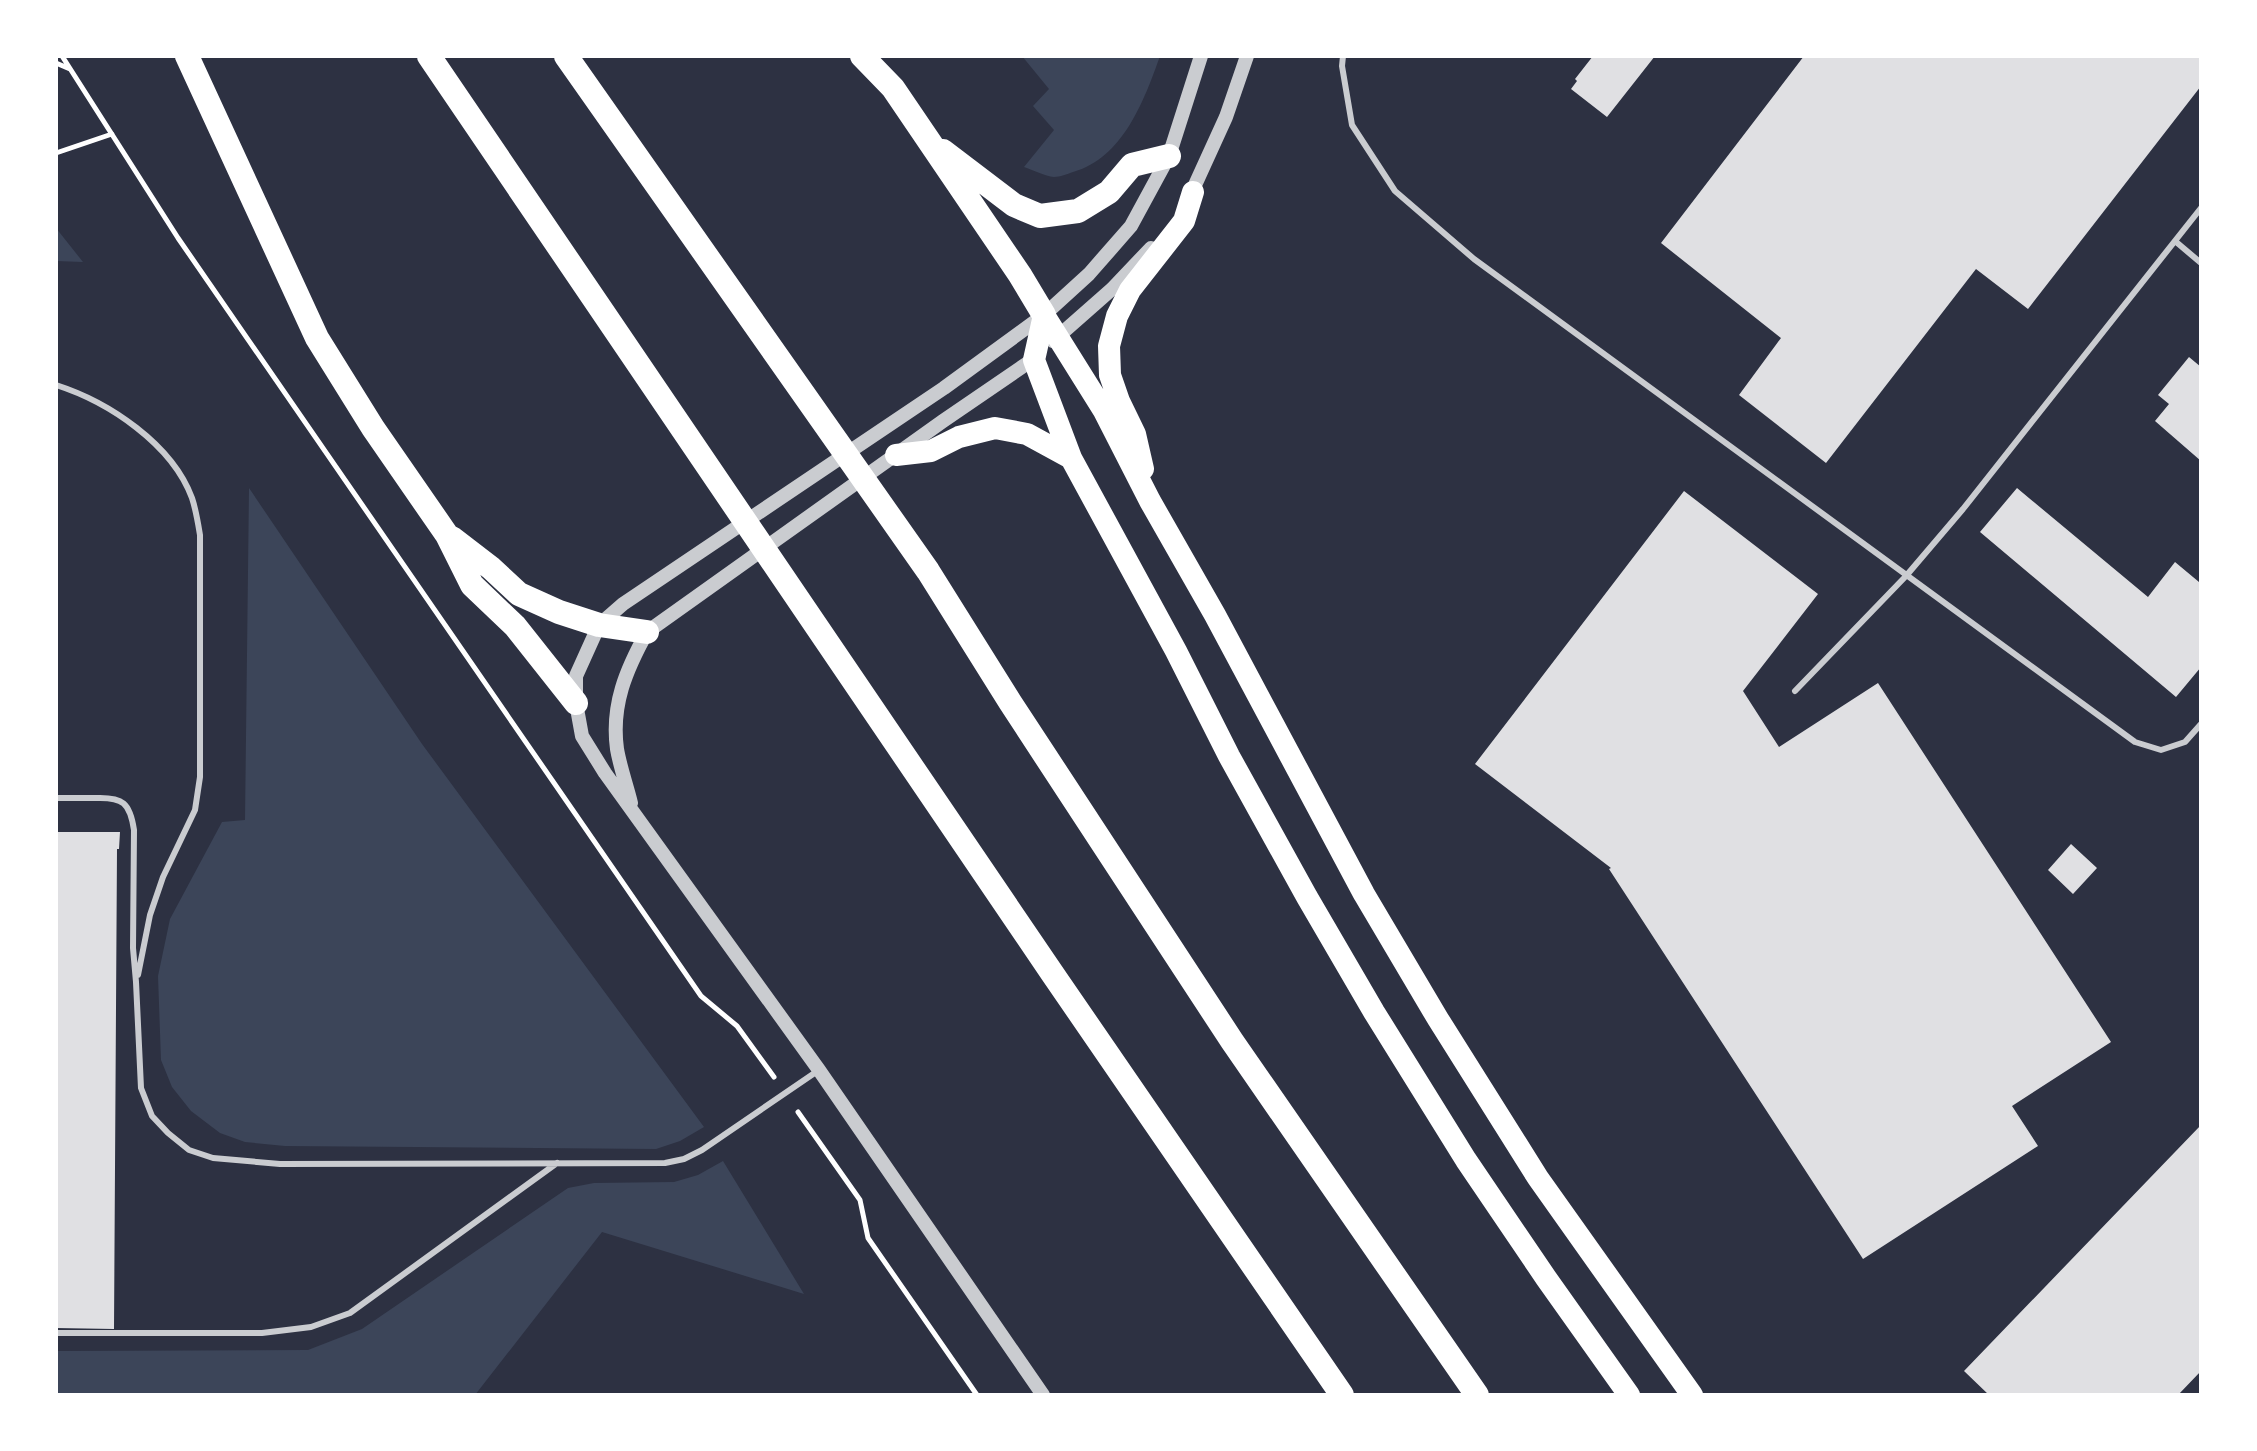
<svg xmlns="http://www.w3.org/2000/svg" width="2257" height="1451" font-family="'Nunito Sans',sans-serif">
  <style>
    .green { fill: #3c4559 }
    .building { fill: #e0e0e3 }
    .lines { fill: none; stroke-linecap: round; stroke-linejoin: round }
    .path { stroke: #fff; stroke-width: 5 }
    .service { stroke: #caccd0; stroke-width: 6 }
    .tertiary { stroke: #caccd0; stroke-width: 14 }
    .trunk { stroke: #fff; stroke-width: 22 }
    .motorway { stroke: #fff; stroke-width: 24 }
  </style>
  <rect width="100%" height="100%" fill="#2d3142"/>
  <path class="green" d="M 1022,56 L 1160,56 C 1144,101 1123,158 1073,172 C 1067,174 1060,177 1054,177 C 1045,176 1033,170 1024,167 L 1054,130 L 1033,106 L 1049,89 Z
    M 56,228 L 83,262 L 56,261 Z
    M 249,488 L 422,744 L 704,1127 L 680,1141 L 656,1149 L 285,1146 L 245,1142 L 220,1133 L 191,1111 L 172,1087 L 161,1060 L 158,976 L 170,919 L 222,822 L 245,820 Z
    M 723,1161 L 804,1294 L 602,1232 L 475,1395 L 56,1395 L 56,1351 L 308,1350 L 362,1329 L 568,1188 L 594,1183 L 674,1182 L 698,1175 Z"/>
  <path class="building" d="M 1593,56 L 1655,56 L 1607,117 L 1571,89 L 1577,81 L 1575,79 Z
    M 1804,56 L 2201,56 L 2201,86 L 2028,309 L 1976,269 L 1826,463 L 1739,395 L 1781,338 L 1661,243 Z
    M 2189,357 L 2201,367 L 2201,461 L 2155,421 L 2169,404 L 2158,395 Z
    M 2017,488 L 2148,597 L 2175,562 L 2199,582 L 2201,580 L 2201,667 L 2176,697 L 1980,532 Z
    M 1684,491 L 1818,594 L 1743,691 L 1779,747 L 1878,683 L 2111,1042 L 2012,1106 L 2038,1146 L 1863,1259 L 1609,869 L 1611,868 L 1475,764 Z
    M 56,832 L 120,832 L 119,849 L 117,849 L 114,1329 L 56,1328 Z
    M 2071,844 L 2097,868 L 2073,894 L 2048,870 Z
    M 2201,1125 L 2201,1371 L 2178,1395 L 1989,1395 L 1964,1371 Z"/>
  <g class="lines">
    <path class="path" d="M 62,56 L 178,238 L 701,996 L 737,1026 L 774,1077
      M 56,63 L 70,69
      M 56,153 L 112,134
      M 798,1112 L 860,1200 L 868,1238 L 977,1395"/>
    <path class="service" d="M 1343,56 L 1342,66 L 1352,125 L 1395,191 L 1474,259 L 2135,742 L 2161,750 L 2185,742 L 2201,724
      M 2175,241 L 2201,263
      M 56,385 C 109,402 172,444 192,498 C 196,510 198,523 200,535 L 200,777 L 195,810 L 163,877 L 150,915 L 138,975
      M 1795,691 L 1906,576 L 1963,509 L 2201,208
      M 56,798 C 69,798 82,798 96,798 C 123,797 130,803 134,830 L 133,948 L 136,982 L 141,1088 L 152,1116 L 168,1133 L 189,1150 L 213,1158 L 280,1164 L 665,1163 L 684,1159 L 702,1150 L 819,1070
      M 56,1333 L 262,1333 L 311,1327 L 350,1313 L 557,1163"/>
    <path class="tertiary" d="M 1190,196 L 1226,117 L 1247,56
      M 1053,341 L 1112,289 L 1151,248
      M 631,803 C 627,786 620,767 617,749 C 611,705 626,670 647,632 L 943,421 L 1038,356
      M 1043,1395 L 819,1070 L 605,773 L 582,736 L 576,703 L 576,676 L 599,625 L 623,604 L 944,388 L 1044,315 L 1089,274 L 1131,226 L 1169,156 L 1201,56"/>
    <path class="trunk" d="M 1044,315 L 1104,411 L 1150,501 L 1215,615 L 1364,894 L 1438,1019 L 1538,1178 L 1692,1395
      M 1044,315 L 1034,360 L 1071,458 L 1176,651 L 1229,756 L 1307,897 L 1374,1012 L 1466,1160 L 1546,1278 L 1629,1395
      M 896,455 L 931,451 L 959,437 L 995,428 L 1027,434 L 1071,458
      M 1143,469 L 1135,434 L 1119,401 L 1110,375 L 1109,346 L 1117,316 L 1130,290 L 1184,221 L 1193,192"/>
    <path class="motorway" d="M 187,56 L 317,338 L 373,428 L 447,535 L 472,585 L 515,626 L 576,703
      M 429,56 L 1052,973 L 1342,1395
      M 566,56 L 928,571 L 1010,702 L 1232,1041 L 1477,1395
      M 862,56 L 893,88 L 1020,275 L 1044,315
      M 943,151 L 1014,205 L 1040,216 L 1078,211 L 1109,192 L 1132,165 L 1169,156
      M 452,538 L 491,568 L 519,594 L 559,612 L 599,625 L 647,632"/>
  </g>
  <rect width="2257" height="1451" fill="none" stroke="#ffffff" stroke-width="116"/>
</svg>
